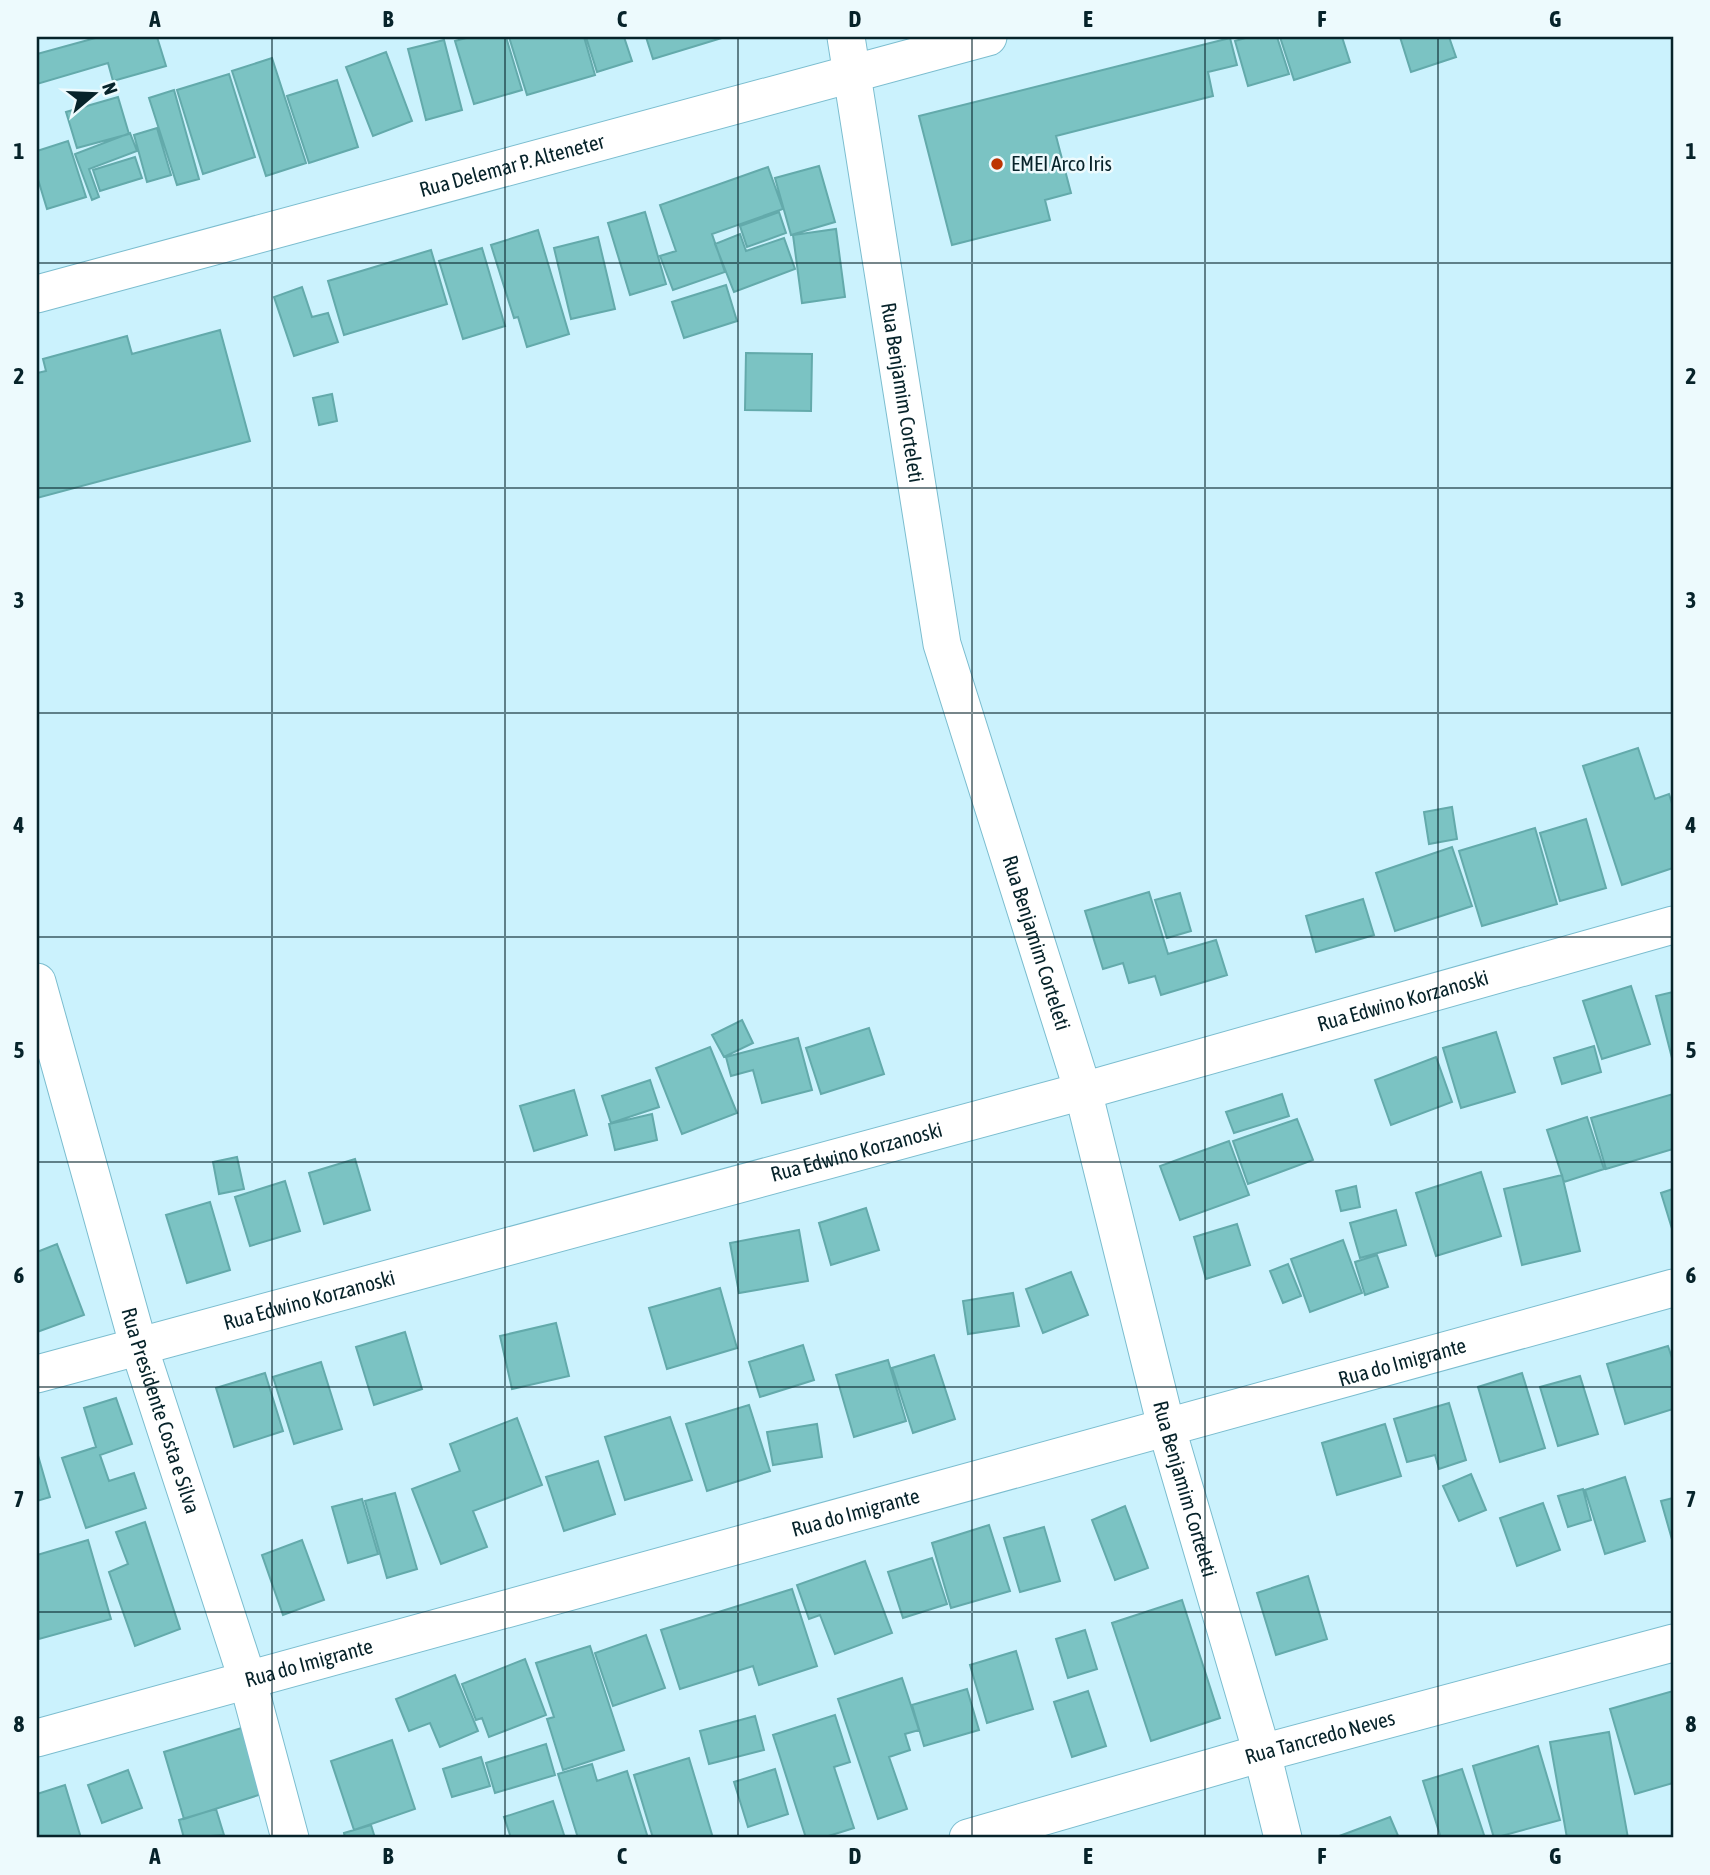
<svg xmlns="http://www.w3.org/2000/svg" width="1710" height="1875" font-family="'Asap Condensed',sans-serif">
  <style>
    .building { fill: #7bc3c3; stroke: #63aaab; stroke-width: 2 }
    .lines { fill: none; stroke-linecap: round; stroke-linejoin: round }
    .minor-casing { stroke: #7bbdcf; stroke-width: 39 }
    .minor { stroke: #fff; stroke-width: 37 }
    .grid { fill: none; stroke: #07232a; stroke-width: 2; stroke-opacity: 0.55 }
    .poi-dot { fill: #bd3402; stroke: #edfafd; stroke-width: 2.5 }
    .labels { text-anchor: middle; stroke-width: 5; stroke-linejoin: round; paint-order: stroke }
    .poi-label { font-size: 21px; fill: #07232a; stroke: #edfafd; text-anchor: start }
    .street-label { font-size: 21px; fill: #07232a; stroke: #edfafd }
    .neatline { fill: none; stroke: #07232a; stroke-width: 2.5 }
    .grid-label { font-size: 23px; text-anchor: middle; font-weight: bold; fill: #07232a }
  </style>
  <rect width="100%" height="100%" fill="#cbf2fd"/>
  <path class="building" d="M 99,37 L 157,37 L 166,66 L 113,81 L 108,63 L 37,84 L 37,54 Z
    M 470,37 L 506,37 L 522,90 L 474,104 L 455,41 Z
    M 509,37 L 584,37 L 595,75 L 527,95 Z
    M 586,37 L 624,37 L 632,61 L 597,72 Z
    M 646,37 L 725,37 L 653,59 Z
    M 1249,37 L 1277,37 L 1289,74 L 1248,86 L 1235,41 Z
    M 1280,37 L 1342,37 L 1350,62 L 1294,80 Z
    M 1400,37 L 1449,37 L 1456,57 L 1411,72 Z
    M 1230,38 L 1237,65 L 1208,72 L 1213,96 L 1056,136 L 1071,193 L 1045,200 L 1050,220 L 952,245 L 919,116 Z
    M 444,40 L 462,110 L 426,120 L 408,49 Z
    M 386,52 L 412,121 L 373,136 L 346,67 Z
    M 272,58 L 306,163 L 266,176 L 232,71 Z
    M 229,74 L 255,157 L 203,174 L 177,90 Z
    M 337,80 L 358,147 L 309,163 L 287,96 Z
    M 174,90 L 199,179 L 177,185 L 149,98 Z
    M 118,97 L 129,134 L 77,148 L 66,112 Z
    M 157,128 L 171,175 L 147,182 L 134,135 Z
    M 130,133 L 137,151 L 89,169 L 99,197 L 92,200 L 75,154 Z
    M 68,141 L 86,197 L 47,209 L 37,176 L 37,151 Z
    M 135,157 L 142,178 L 100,191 L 93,170 Z
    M 819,166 L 835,222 L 791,235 L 775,178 Z
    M 768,167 L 783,209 L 712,234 L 725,272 L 673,290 L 660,256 L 676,251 L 660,205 Z
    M 645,212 L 666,284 L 630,295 L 608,223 Z
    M 779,212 L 786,233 L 747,247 L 740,226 Z
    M 836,229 L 845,297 L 802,303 L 793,235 Z
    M 538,230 L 569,334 L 527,347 L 518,317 L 514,318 L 491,245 Z
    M 740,234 L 746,251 L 784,238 L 795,269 L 734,292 L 715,244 Z
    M 598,237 L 615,309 L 571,319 L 554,248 Z
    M 482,248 L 505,326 L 463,339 L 439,261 Z
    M 431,250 L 447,304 L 344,335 L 328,281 Z
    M 726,285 L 737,321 L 684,338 L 672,302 Z
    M 302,287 L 312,317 L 328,313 L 338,342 L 294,356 L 274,297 Z
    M 220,330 L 250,441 L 37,498 L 37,373 L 46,371 L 43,359 L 127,336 L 132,354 Z
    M 746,353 L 812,354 L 811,411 L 745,410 Z
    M 332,394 L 337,421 L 319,425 L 313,398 Z
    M 1638,748 L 1655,799 L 1669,794 L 1673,807 L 1673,868 L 1622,885 L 1583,766 Z
    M 1452,807 L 1457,839 L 1429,844 L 1424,812 Z
    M 1586,819 L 1606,888 L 1560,901 L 1540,833 Z
    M 1535,828 L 1557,904 L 1482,926 L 1459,851 Z
    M 1452,847 L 1472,906 L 1395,931 L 1376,873 Z
    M 1149,892 L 1168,954 L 1216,940 L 1227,975 L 1161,995 L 1155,976 L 1129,983 L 1123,963 L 1103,969 L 1085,911 Z
    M 1180,893 L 1191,931 L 1167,938 L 1155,900 Z
    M 1363,899 L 1374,935 L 1316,952 L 1306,916 Z
    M 1631,986 L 1650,1044 L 1602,1059 L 1583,1001 Z
    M 1673,992 L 1673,1062 L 1656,996 Z
    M 742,1020 L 753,1043 L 724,1057 L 712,1035 Z
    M 869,1028 L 884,1074 L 821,1094 L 806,1048 Z
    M 1496,1032 L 1515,1092 L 1461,1108 L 1443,1048 Z
    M 798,1038 L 812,1090 L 762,1103 L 753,1070 L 731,1076 L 726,1057 Z
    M 1594,1046 L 1601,1072 L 1562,1084 L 1554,1058 Z
    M 710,1047 L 737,1113 L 682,1134 L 656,1068 Z
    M 1436,1057 L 1452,1102 L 1391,1125 L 1375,1080 Z
    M 650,1080 L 659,1107 L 611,1123 L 602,1096 Z
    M 574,1090 L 587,1135 L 534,1151 L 520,1106 Z
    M 1282,1094 L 1289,1116 L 1234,1133 L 1226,1112 Z
    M 1673,1094 L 1673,1149 L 1606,1169 L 1591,1118 Z
    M 652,1114 L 657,1140 L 615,1150 L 609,1124 Z
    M 1587,1117 L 1604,1169 L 1564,1182 L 1547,1130 Z
    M 1297,1119 L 1313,1160 L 1248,1184 L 1233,1141 Z
    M 1229,1141 L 1249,1195 L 1180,1220 L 1160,1166 Z
    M 237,1157 L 244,1189 L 219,1194 L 213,1162 Z
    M 355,1159 L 370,1210 L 324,1224 L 309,1173 Z
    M 1481,1172 L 1501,1236 L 1436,1256 L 1416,1193 Z
    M 1562,1175 L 1580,1251 L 1522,1265 L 1504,1189 Z
    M 285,1181 L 300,1231 L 250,1246 L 235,1197 Z
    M 1356,1186 L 1360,1207 L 1341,1211 L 1336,1191 Z
    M 1673,1189 L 1673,1232 L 1661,1193 Z
    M 210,1202 L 230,1270 L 187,1283 L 166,1215 Z
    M 866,1208 L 879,1250 L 831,1265 L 819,1223 Z
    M 1396,1210 L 1406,1245 L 1360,1258 L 1350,1223 Z
    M 1237,1224 L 1250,1265 L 1206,1279 L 1194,1237 Z
    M 799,1230 L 808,1281 L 739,1293 L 730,1243 Z
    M 1343,1240 L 1362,1293 L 1310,1312 L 1291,1259 Z
    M 57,1244 L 84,1315 L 37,1332 L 37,1252 Z
    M 1377,1255 L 1388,1287 L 1365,1295 L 1355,1262 Z
    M 1288,1264 L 1301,1296 L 1283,1303 L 1270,1271 Z
    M 1071,1272 L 1088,1315 L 1043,1333 L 1026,1289 Z
    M 720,1288 L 737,1348 L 667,1369 L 649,1308 Z
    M 1013,1293 L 1019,1326 L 968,1334 L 963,1301 Z
    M 556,1323 L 569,1376 L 512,1389 L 500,1336 Z
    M 405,1332 L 422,1389 L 374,1405 L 356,1347 Z
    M 803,1345 L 814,1380 L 760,1397 L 749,1362 Z
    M 1668,1346 L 1673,1361 L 1673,1409 L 1625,1424 L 1607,1364 Z
    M 934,1355 L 955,1419 L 913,1433 L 892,1368 Z
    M 888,1360 L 906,1421 L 854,1437 L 836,1375 Z
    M 321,1362 L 342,1429 L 294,1444 L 273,1377 Z
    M 265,1373 L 283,1431 L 234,1447 L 216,1388 Z
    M 1522,1373 L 1545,1448 L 1500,1462 L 1478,1387 Z
    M 1580,1376 L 1598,1434 L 1558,1446 L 1540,1387 Z
    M 116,1398 L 132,1444 L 100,1455 L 109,1481 L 134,1473 L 146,1508 L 86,1528 L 62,1458 L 96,1447 L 84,1408 Z
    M 1449,1403 L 1466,1460 L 1439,1469 L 1435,1455 L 1407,1462 L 1394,1419 Z
    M 749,1405 L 770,1471 L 707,1491 L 686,1424 Z
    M 670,1417 L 692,1480 L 625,1500 L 605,1437 Z
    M 517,1418 L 542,1485 L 473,1511 L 487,1547 L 441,1564 L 412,1489 L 460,1471 L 450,1444 Z
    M 817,1424 L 822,1457 L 773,1465 L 767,1432 Z
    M 1385,1424 L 1401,1476 L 1337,1495 L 1322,1443 Z
    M 37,1452 L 50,1497 L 37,1501 Z
    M 598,1461 L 615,1514 L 564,1531 L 546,1477 Z
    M 1471,1474 L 1486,1510 L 1459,1521 L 1443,1486 Z
    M 1625,1477 L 1645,1541 L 1605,1554 L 1585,1490 Z
    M 1583,1489 L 1591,1520 L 1568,1527 L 1558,1496 Z
    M 395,1493 L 417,1569 L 387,1578 L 365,1501 Z
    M 1673,1498 L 1673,1543 L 1661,1501 Z
    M 362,1499 L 378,1554 L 348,1563 L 332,1507 Z
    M 1543,1503 L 1560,1550 L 1517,1566 L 1500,1518 Z
    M 1125,1506 L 1148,1568 L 1115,1580 L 1092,1520 Z
    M 145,1522 L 180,1629 L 135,1646 L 109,1572 L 128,1564 L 116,1532 Z
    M 989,1525 L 1010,1591 L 951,1608 L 932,1543 Z
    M 1044,1527 L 1060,1581 L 1020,1592 L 1004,1538 Z
    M 88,1540 L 111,1619 L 39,1639 L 37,1555 Z
    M 302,1540 L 324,1600 L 283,1615 L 262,1555 Z
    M 932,1558 L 947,1604 L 903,1618 L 888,1572 Z
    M 865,1561 L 892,1633 L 835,1654 L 820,1615 L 809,1619 L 797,1585 Z
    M 1308,1576 L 1327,1639 L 1276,1655 L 1257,1593 Z
    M 792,1589 L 817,1666 L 759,1685 L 753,1666 L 680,1689 L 661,1630 Z
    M 1182,1600 L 1220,1718 L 1151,1741 L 1112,1623 Z
    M 1085,1630 L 1097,1669 L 1068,1678 L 1056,1639 Z
    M 646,1635 L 665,1688 L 613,1706 L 595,1653 Z
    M 590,1646 L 624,1750 L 563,1770 L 547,1719 L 554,1717 L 536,1663 Z
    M 1016,1651 L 1033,1709 L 987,1723 L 970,1665 Z
    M 525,1659 L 546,1715 L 489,1737 L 482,1718 L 476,1720 L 462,1684 Z
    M 455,1675 L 478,1731 L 440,1747 L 430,1723 L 409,1731 L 396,1699 Z
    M 902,1678 L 919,1730 L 905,1734 L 910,1750 L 889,1757 L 907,1809 L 878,1819 L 838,1699 Z
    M 967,1689 L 979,1730 L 924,1746 L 912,1705 Z
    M 1088,1691 L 1106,1746 L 1072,1757 L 1054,1702 Z
    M 1673,1691 L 1673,1783 L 1635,1794 L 1610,1709 Z
    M 835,1715 L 850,1762 L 834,1767 L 854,1828 L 822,1838 L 806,1838 L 773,1735 Z
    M 755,1716 L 764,1750 L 709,1764 L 700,1731 Z
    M 248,1726 L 268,1792 L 184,1819 L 164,1752 Z
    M 1609,1732 L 1628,1838 L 1567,1838 L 1550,1742 Z
    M 392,1740 L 415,1809 L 354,1830 L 331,1761 Z
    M 546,1744 L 555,1775 L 495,1793 L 486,1763 Z
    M 1538,1746 L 1560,1820 L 1494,1838 L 1473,1766 Z
    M 481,1757 L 490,1786 L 452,1797 L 443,1769 Z
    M 689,1758 L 713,1838 L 653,1838 L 634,1775 Z
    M 592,1764 L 597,1781 L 627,1771 L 648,1838 L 578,1838 L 558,1774 Z
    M 775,1769 L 788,1814 L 748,1827 L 734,1782 Z
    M 1462,1769 L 1485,1838 L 1441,1838 L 1423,1781 Z
    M 128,1770 L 142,1808 L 102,1823 L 88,1785 Z
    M 65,1785 L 81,1838 L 37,1838 L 37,1794 Z
    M 553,1801 L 565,1838 L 511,1838 L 504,1817 Z
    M 216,1809 L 224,1835 L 184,1838 L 179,1820 Z
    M 1390,1817 L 1399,1838 L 1334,1838 Z
    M 371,1825 L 375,1838 L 345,1838 L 344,1833 Z"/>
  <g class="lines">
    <defs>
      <g id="minor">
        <path id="s1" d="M 846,37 L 942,644 L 1083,1091 L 1166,1426 L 1262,1753 L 1283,1838"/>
        <path id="s2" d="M 37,294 L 988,37"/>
        <path id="s3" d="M 37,982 L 138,1344 L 247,1678 L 290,1838"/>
        <path id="s4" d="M 37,1374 L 1083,1091 L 1673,925"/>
        <path id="s5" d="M 37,1738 L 1673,1288"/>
        <path id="s6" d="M 968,1838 L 1262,1753 L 1673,1643"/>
      </g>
    </defs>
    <use href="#minor" class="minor-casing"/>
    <use href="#minor" class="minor"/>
  </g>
  <path class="grid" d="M 272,37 L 272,1838M 505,37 L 505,1838M 738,37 L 738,1838M 972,37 L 972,1838M 1205,37 L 1205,1838M 1438,37 L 1438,1838M 37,263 L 1673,263M 37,488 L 1673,488M 37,713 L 1673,713M 37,937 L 1673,937M 37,1162 L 1673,1162M 37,1387 L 1673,1387M 37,1612 L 1673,1612"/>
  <circle class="poi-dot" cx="997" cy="164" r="7"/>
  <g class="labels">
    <g class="poi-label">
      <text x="1011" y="171">EMEI Arco Iris</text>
    </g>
    <g class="street-label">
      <text dy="7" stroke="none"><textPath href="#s2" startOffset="492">Rua Delemar P. Alteneter</textPath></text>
      <text dy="7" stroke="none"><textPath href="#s1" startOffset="360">Rua Benjamim Corteleti</textPath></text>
      <text dy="7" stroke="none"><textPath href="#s1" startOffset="928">Rua Benjamim Corteleti</textPath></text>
      <text dy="7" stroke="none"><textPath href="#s4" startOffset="1416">Rua Edwino Korzanoski</textPath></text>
      <text dy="7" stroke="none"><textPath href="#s4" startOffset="849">Rua Edwino Korzanoski</textPath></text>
      <text dy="7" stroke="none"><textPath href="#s4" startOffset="282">Rua Edwino Korzanoski</textPath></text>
      <text dy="7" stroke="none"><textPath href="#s5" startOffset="1416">Rua do Imigrante</textPath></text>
      <text dy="7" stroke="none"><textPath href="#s3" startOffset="446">Rua Presidente Costa e Silva</textPath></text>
      <text dy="7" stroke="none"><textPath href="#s1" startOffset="1494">Rua Benjamim Corteleti</textPath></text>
      <text dy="7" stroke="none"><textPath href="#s5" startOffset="849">Rua do Imigrante</textPath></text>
      <text dy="7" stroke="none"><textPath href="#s5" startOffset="282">Rua do Imigrante</textPath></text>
      <text dy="7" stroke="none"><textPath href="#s6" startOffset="366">Rua Tancredo Neves</textPath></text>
    </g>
  </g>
  <rect width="1710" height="1875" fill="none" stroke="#edfafd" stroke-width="77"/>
  <g transform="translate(94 94) rotate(71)" stroke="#edfafd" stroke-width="5" paint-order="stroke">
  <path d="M0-5L12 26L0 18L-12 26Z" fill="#07232a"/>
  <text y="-10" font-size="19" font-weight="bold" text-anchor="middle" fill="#07232a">N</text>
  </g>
  <rect x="38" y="38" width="1634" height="1798" class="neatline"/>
  <g class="grid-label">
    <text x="155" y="27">A</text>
    <text x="388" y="27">B</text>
    <text x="622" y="27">C</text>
    <text x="855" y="27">D</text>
    <text x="1088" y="27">E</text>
    <text x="1322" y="27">F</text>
    <text x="1555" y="27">G</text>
    <text x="19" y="159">1</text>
    <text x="1691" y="159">1</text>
    <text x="19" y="384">2</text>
    <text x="1691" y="384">2</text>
    <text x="19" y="608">3</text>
    <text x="1691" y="608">3</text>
    <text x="19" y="833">4</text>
    <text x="1691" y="833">4</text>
    <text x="19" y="1058">5</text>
    <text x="1691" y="1058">5</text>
    <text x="19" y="1283">6</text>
    <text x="1691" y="1283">6</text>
    <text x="19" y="1507">7</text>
    <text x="1691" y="1507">7</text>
    <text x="19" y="1732">8</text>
    <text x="1691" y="1732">8</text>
    <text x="155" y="1864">A</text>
    <text x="388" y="1864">B</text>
    <text x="622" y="1864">C</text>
    <text x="855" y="1864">D</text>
    <text x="1088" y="1864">E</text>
    <text x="1322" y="1864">F</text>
    <text x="1555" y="1864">G</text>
  </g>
</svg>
